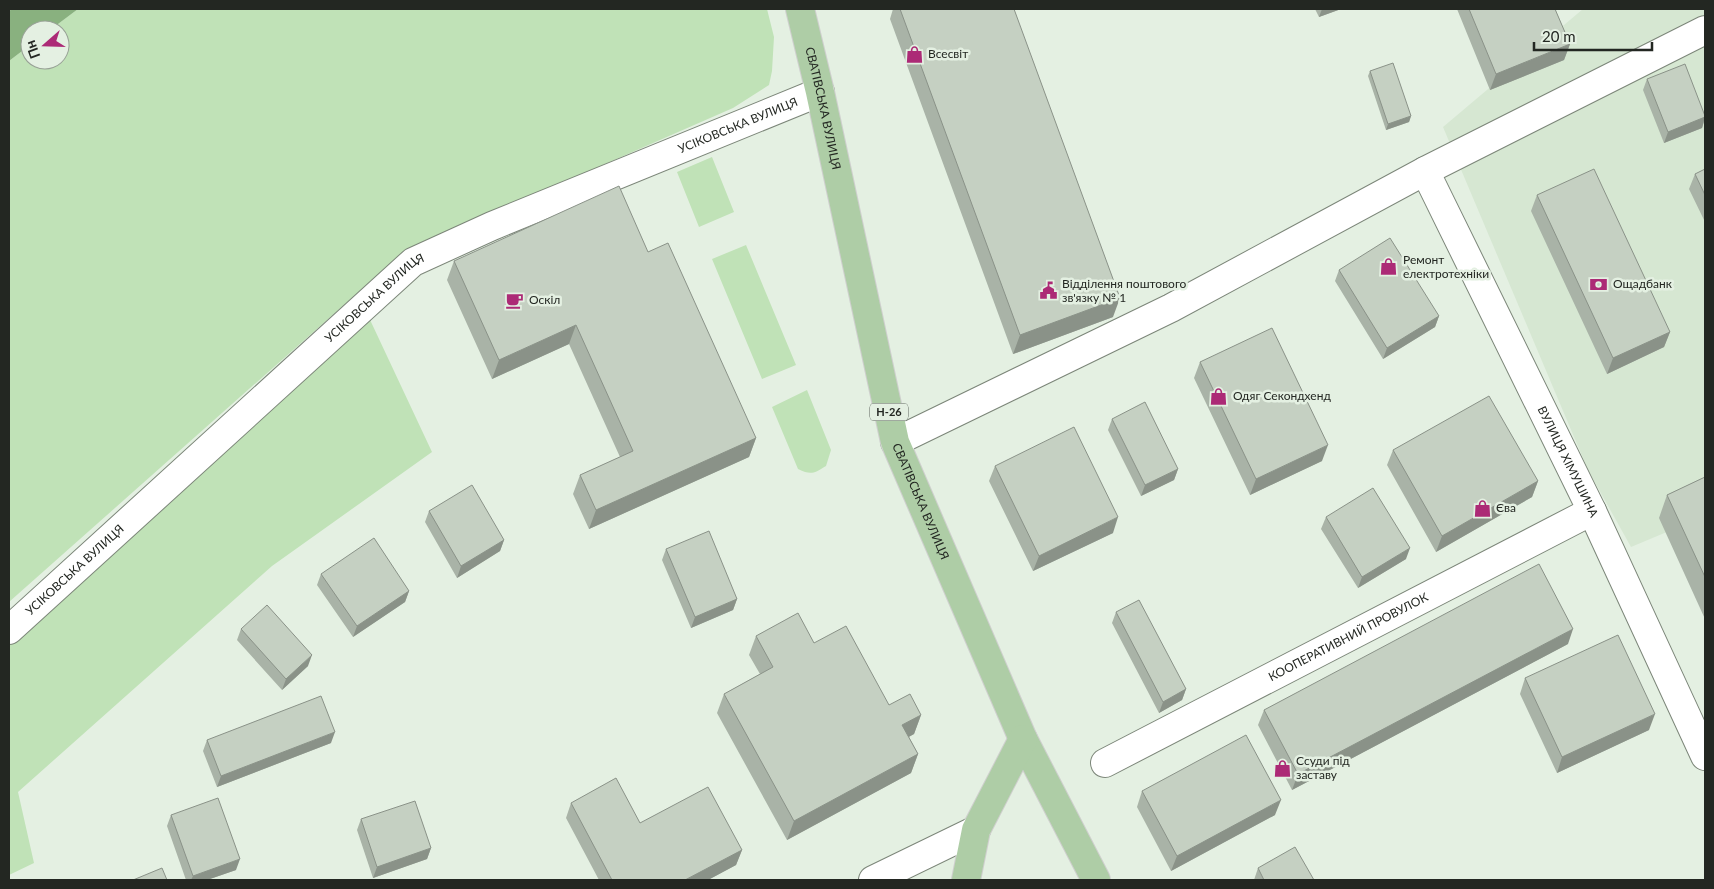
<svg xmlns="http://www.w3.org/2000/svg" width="1714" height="889" font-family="Lato,sans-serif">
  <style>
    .built { fill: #d6e7d2 }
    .green { fill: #c0e2b7 }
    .water { fill: #89b17f }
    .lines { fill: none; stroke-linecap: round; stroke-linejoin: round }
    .minor-casing { stroke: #7c8679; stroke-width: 30 }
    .primary-casing { stroke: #cfcfce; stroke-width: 30 }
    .minor { stroke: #fff; stroke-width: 28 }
    .primary { stroke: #aecda6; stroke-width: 28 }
    .wall { fill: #a9b3a7 }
    .shaded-wall { fill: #8a9288 }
    .building { fill: #c5d0c2; stroke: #8a9288 }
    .labels { text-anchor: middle; stroke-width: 5; stroke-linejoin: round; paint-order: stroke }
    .shield { fill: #e4f0e2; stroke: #5d635c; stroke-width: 1 }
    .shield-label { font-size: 11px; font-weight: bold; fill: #232722 }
    .poi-label { font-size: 12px; fill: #232722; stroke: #e4f0e2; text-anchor: start }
    .street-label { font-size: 12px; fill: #232722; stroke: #e4f0e2 }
  </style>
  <rect width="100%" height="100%" fill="#e4f0e2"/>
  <path class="built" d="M 1583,9 L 1705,9 L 1705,516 L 1631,547 L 1588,470 L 1443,127 Z"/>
  <path class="green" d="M 78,9 L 767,9 L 774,37 L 772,71 L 769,85 L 733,108 L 482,218 L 399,256 L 9,602 L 9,61 L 30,45 L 30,60 L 60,60 L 60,30 L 50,30 Z
    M 712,157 L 734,212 L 699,227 L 677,172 Z
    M 746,245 L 796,365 L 762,379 L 712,259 Z
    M 364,307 L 432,452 L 272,566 L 18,792 L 34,863 L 9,875 L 9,630 Z
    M 807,390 L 831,450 L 826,466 C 813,474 811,475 798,469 L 772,407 Z"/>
  <path class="water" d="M 12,9 L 78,9 L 50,30 L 30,30 L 30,45 L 9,61 L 9,11 Z"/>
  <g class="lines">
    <defs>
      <g id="minor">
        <path id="s1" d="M 1425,171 L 1592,511 L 1705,756"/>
        <path d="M 895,442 L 1171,308 L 1425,171 L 1705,30"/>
        <path id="s2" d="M 9,630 L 413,262 L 492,226 L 820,92"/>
        <path id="s3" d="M 1105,763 L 1592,511"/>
        <path d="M 873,880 L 976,830"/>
      </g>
      <g id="primary">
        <path id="s4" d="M 800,9 L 820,92 L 895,442 L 1023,739 L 1096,880"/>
        <path d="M 966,880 L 976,830 L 1023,739"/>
      </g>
    </defs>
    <use href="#minor" class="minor-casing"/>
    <use href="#primary" class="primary-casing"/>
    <use href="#minor" class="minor"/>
    <use href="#primary" class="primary"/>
  </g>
  <path class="wall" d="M 893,9 L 1014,9 L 1113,317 L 1013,354 L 890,19 Z
    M 1315,9 L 1341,9 L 1319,17 Z
    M 1457,9 L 1555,9 L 1570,44 L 1564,60 L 1490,90 Z
    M 1370,71 L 1411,116 L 1409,122 L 1386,130 L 1368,76 Z
    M 1647,79 L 1705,116 L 1705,119 L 1702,128 L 1664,143 L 1643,90 Z
    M 1705,169 L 1705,222 L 1689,189 L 1695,174 Z
    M 1537,195 L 1670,332 L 1664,347 L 1607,374 L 1531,211 Z
    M 648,252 L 756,438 L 749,457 L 589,529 L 573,494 L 580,475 L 620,457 L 569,344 L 492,379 L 447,280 L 454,261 Z
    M 1339,270 L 1439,316 L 1435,327 L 1383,359 L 1335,281 Z
    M 1200,362 L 1322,461 L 1250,495 L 1194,378 Z
    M 1112,419 L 1178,469 L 1174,480 L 1141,496 L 1108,430 Z
    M 1393,450 L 1538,481 L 1532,497 L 1436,552 L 1387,465 Z
    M 995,466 L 1113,533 L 1033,571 L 989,481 Z
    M 1705,477 L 1705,619 L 1659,518 L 1667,495 Z
    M 429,511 L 504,540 L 500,551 L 457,578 L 425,522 Z
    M 1326,517 L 1406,559 L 1358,588 L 1321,529 Z
    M 666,549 L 737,599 L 733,610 L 691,628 L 662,560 Z
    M 321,574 L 409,591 L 405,602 L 353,637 L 317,585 Z
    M 1116,612 L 1186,689 L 1182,700 L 1159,713 L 1112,623 Z
    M 241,629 L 308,666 L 282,690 L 237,640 Z
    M 756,636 L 814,643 L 889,705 L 921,715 L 914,734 L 909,737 L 918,754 L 911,773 L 787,840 L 717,713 L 724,694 L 760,674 L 749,655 Z
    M 1568,644 L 1292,790 L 1258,725 L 1264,710 Z
    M 1525,678 L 1649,730 L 1557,773 L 1520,694 Z
    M 207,740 L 331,743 L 217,787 L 203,751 Z
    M 1142,791 L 1275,815 L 1171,871 L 1137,807 Z
    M 571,803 L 640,823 L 742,850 L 736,865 L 708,880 L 599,880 L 566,818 Z
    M 171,815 L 236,870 L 207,880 L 186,880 L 167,826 Z
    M 361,819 L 431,848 L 427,859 L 373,878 L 357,830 Z
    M 1258,868 L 1314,880 L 1254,880 Z"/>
  <path class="shaded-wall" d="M 1322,9 L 1341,9 L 1319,17 Z
    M 1570,44 L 1564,60 L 1490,90 L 1496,74 Z
    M 1411,116 L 1409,122 L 1386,130 L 1388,124 Z
    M 1705,117 L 1702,128 L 1664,143 L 1668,132 Z
    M 1120,298 L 1113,317 L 1013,354 L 1020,335 Z
    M 1439,316 L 1435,327 L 1383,359 L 1387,348 Z
    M 576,325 L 569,344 L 492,379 L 499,360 Z
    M 1670,332 L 1664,347 L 1607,374 L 1613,358 Z
    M 756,438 L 749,457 L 589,529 L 596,510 Z
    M 1328,445 L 1322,461 L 1250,495 L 1256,479 Z
    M 1178,469 L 1174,480 L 1141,496 L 1145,485 Z
    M 1538,481 L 1532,497 L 1436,552 L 1442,536 Z
    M 1118,517 L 1113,533 L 1033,571 L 1039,556 Z
    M 504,540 L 500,551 L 457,578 L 461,566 Z
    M 1410,548 L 1406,559 L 1358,588 L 1362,577 Z
    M 409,591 L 405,602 L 353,637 L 357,626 Z
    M 737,599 L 733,610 L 691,628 L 695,617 Z
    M 1573,629 L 1568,644 L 1292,790 L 1298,774 Z
    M 312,655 L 308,666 L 282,690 L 286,679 Z
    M 1186,689 L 1182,700 L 1159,713 L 1163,702 Z
    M 1655,714 L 1649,730 L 1557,773 L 1562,757 Z
    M 921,715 L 914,734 L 895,744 L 902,725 Z
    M 335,732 L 331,743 L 217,787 L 221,776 Z
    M 918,754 L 911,773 L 787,840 L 794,821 Z
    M 1281,800 L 1275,815 L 1171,871 L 1177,856 Z
    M 431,848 L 427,859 L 373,878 L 377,867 Z
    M 742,850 L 736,865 L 708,880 L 685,880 Z
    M 240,859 L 236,870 L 207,880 L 191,880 L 193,876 Z"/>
  <path class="building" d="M 900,9 L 1014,9 L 1120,298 L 1020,335 Z
    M 1469,9 L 1555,9 L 1570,44 L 1496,74 Z
    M 1393,63 L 1411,116 L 1388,124 L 1370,71 Z
    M 1685,64 L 1705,116 L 1705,117 L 1668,132 L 1647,79 Z
    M 1594,169 L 1670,332 L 1613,358 L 1537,195 Z
    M 1705,169 L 1705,195 L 1695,174 Z
    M 619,186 L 648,252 L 668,243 L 756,438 L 596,510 L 580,475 L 633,451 L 576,325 L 499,360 L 454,261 Z
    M 1390,238 L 1439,316 L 1387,348 L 1339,270 Z
    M 1272,328 L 1328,445 L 1256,479 L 1200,362 Z
    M 1489,396 L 1538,481 L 1442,536 L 1393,450 Z
    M 1145,402 L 1178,469 L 1145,485 L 1112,419 Z
    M 1074,427 L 1118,517 L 1039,556 L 995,466 Z
    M 1705,477 L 1705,577 L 1667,495 Z
    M 472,485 L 504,540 L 461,566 L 429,511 Z
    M 1373,488 L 1410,548 L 1362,577 L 1326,517 Z
    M 709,531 L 737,599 L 695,617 L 666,549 Z
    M 374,538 L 409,591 L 357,626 L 321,574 Z
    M 1539,564 L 1573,629 L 1298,774 L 1264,710 Z
    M 1139,600 L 1186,689 L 1163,702 L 1116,612 Z
    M 267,605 L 312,655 L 286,679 L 241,629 Z
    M 798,613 L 814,643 L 846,626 L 889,705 L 910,694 L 921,715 L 902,725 L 918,754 L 794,821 L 724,694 L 773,667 L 756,636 Z
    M 1618,635 L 1655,714 L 1562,757 L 1525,678 Z
    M 321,696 L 335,732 L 221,776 L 207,740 Z
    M 1246,735 L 1281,800 L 1177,856 L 1142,791 Z
    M 616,778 L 640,823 L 708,787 L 742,850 L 685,880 L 612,880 L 571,803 Z
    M 218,798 L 240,859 L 193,876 L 171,815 Z
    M 415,801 L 431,848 L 377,867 L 361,819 Z
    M 1295,847 L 1314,880 L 1264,880 L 1258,868 Z
    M 162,868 L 167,880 L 133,880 Z"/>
  <defs>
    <symbol id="shop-bare" viewBox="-9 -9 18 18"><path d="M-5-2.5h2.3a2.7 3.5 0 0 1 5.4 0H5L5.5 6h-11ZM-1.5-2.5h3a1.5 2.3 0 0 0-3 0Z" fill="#ac2a76" stroke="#e4f0e2" stroke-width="2.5" paint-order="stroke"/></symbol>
    <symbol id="bank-bare" viewBox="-9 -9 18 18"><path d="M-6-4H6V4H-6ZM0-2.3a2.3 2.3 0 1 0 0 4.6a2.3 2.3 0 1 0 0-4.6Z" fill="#ac2a76" stroke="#e4f0e2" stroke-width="2.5" paint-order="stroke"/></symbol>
    <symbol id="civic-bare" viewBox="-9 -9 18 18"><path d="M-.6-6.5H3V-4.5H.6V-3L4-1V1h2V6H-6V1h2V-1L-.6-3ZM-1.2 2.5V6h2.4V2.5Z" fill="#ac2a76" stroke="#e4f0e2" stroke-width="2.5" paint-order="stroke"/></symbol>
    <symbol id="cafe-bare" viewBox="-9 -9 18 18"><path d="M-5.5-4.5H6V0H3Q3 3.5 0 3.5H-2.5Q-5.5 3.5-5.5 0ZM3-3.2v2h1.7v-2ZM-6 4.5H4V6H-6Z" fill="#ac2a76" stroke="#e4f0e2" stroke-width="2.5" paint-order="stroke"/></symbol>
  </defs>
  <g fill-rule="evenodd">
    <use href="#shop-bare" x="902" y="42" width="25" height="25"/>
    <use href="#shop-bare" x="1376" y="254" width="25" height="25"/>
    <use href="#bank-bare" x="1586" y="272" width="25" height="25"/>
    <use href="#civic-bare" x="1036" y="278" width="25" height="25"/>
    <use href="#cafe-bare" x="502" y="288" width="25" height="25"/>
    <use href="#shop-bare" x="1206" y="384" width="25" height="25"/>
    <use href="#shop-bare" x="1470" y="496" width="25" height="25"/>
    <use href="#shop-bare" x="1270" y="756" width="25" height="25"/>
  </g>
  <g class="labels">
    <rect class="shield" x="870" y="403.5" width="38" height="17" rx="4"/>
    <g class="shield-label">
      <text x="889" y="416">Н-26</text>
    </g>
    <g class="poi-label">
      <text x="928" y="58">Всесвіт</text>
      <text x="1403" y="264">Ремонт<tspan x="1403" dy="14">електротехніки</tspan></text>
      <text x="1062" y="288">Відділення поштового<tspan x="1062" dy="14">зв'язку № 1</tspan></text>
      <text x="1613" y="288">Ощадбанк</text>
      <text x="529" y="304">Оскіл</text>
      <text x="1233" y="400">Одяг Секондхенд</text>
      <text x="1496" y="512">Єва</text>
      <text x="1296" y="765">Ссуди під<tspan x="1296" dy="14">заставу</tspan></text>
    </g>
    <g class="street-label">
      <text dy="4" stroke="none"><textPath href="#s4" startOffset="102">СВАТІВСЬКА ВУЛИЦЯ</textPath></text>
      <text dy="4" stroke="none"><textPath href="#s2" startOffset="899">УСІКОВСЬКА ВУЛИЦЯ</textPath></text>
      <text dy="4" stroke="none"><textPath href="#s2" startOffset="494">УСІКОВСЬКА ВУЛИЦЯ</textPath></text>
      <text dy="4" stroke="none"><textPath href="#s1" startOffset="324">ВУЛИЦЯ ХІМУШИНА</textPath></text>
      <text dy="4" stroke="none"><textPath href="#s4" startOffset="508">СВАТІВСЬКА ВУЛИЦЯ</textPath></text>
      <text dy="4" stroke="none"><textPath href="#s2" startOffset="89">УСІКОВСЬКА ВУЛИЦЯ</textPath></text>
      <text dy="4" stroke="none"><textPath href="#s3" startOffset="274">КООПЕРАТИВНИЙ ПРОВУЛОК</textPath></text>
    </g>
  </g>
  <rect width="1714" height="889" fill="none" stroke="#232722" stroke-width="20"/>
  <g transform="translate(45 45) rotate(250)"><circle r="24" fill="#e4f0e2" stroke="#97a095"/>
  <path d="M0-4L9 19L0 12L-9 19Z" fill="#ac2a76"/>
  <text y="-8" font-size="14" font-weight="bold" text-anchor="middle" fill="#232722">Пн</text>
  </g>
  <path d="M1534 42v8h118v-8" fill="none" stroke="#232722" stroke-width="2.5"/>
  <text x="1542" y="42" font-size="15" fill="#232722" stroke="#e4f0e2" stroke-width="4" paint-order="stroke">20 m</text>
</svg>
